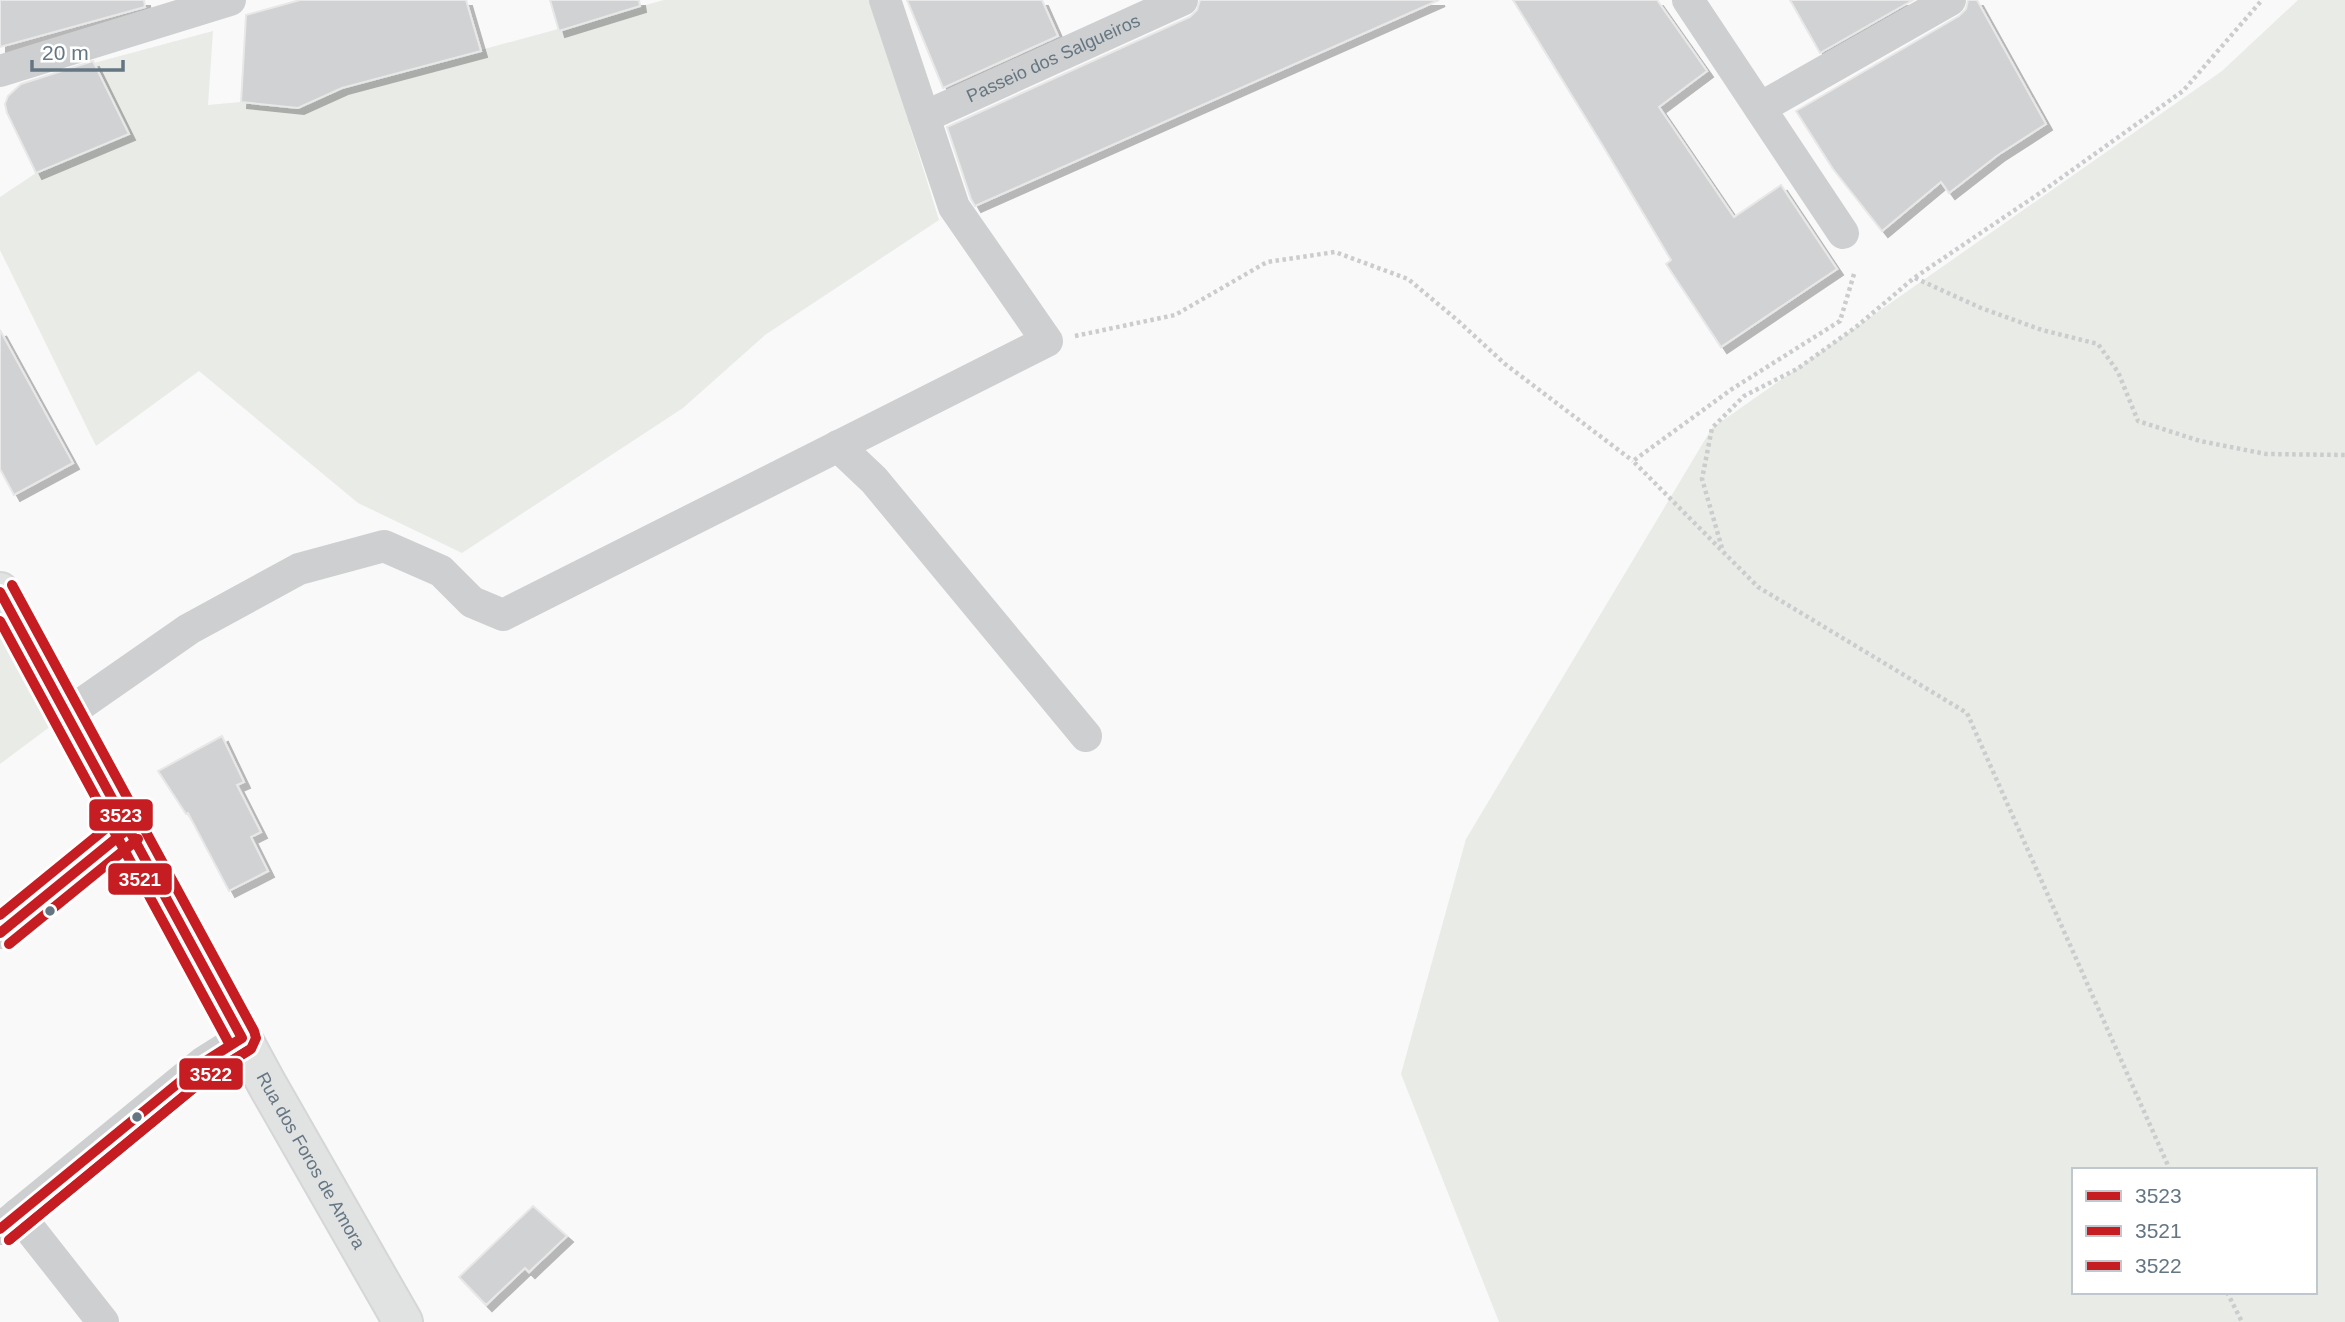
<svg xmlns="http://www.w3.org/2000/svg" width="2345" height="1322" font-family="Arial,sans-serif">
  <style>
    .green { fill: #e8ebe6; fill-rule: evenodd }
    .building { fill: #d0d2d3; stroke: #e8e8e8; stroke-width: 2; filter: url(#shadow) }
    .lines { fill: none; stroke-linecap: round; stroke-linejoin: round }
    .secondary-casing { stroke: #d5d6d7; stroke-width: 42 }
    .path { stroke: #cbcccd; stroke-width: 4.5; stroke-dasharray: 3.5 3.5; stroke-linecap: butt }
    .street { stroke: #cecfd0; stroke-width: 32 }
    .secondary { stroke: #e1e2e2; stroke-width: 38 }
    .bus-1-casing { stroke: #fff; stroke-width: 16 }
    .bus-2-casing { stroke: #fff; stroke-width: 16 }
    .bus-3-casing { stroke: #fff; stroke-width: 16 }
    .bus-1 { stroke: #c61d23; stroke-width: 10 }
    .bus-2 { stroke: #c61d23; stroke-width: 10 }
    .bus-3 { stroke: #c61d23; stroke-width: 10 }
    .bus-dot { fill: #657683; stroke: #fff; stroke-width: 2.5 }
    .labels { text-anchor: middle; stroke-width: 7; stroke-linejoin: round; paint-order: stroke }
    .street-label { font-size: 18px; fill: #657683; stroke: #fff }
    .line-badge { stroke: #fff; stroke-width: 2.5 }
    .badge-label { font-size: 19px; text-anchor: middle; font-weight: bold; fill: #fff }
  </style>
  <defs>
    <filter id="shadow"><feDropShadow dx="6" dy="6" stdDeviation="0" flood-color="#0004"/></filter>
  </defs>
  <rect width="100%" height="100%" fill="#f9f9f9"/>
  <path class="green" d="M 664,0 L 871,0 L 939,220 L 765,335 L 683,408 L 462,553 L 358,503 L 199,371 L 96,446 L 0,250 L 0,197 L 36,173 L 129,134 L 94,63 L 213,31 L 208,105 L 241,102 L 298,108 L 342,88 Z
    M 2298,0 L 2345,0 L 2345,1322 L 1499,1322 L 1401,1074 L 1466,839 L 1712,428 L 2222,71 ZM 2074,1170 L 2315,1170 L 2315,1292 L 2074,1292 Z
    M 0,593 L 67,714 L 0,764 Z"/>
  <path class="building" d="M 0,0 L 144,0 L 145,7 L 0,47 Z
    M 300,0 L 466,0 L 481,51 L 342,88 L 298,108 L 241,102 L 246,15 Z
    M 550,0 L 639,0 L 640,6 L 559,31 Z
    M 907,0 L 1042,0 L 1058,36 L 943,88 Z
    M 1200,0 L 1439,0 L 975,206 L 971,199 L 947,127 L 1190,17 L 1197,10 Z
    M 1513,0 L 1657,0 L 1707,71 L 1659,107 L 1734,217 L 1781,185 L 1837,269 L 1721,347 L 1666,264 L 1671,260 L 1603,146 Z
    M 1790,0 L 1913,0 L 1820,53 Z
    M 1968,0 L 1977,0 L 2046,124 L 1998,155 L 1949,193 L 1941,182 L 1882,231 L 1833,169 L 1796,111 L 1959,16 L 1966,9 Z
    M 93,61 L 129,134 L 36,173 L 7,113 L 5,104 L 8,96 L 21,84 Z
    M 0,330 L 73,463 L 14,495 L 0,469 Z
    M 222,736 L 244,782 L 237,785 L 261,832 L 251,837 L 268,871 L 229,891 L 188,813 L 186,814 L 158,771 Z
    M 533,1206 L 567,1236 L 529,1272 L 525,1268 L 486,1305 L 459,1277 Z"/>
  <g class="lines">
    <defs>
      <g id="secondary">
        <path id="s2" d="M 0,592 L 268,1086 L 403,1322"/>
      </g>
    </defs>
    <use href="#secondary" class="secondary-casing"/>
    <path class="path" d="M 1854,274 L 1840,321 L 1732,389 L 1633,461 L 1758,587 L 1967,713 L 2170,1170
      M 1915,278 L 1981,308 L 2042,330 L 2098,344 L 2118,372 L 2138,421 L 2200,441 L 2266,454 L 2345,455
      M 1075,336 L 1175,315 L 1267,262 L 1335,252 L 1408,279 L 1456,319 L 1505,364 L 1633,461
      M 1722,548 L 1702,479 L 1712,428 L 1744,396 L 1797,369 L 1856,327 L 1914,278 L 2040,193 L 2183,91 L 2262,0
      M 2227,1292 L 2242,1322"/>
    <g class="street">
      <path d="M 1688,0 L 1843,233"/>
      <path d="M 0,71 L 230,0"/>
      <path d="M 1760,108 L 1950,0"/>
      <path id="s1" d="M 924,117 L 1182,0"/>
      <path d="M 838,446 L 874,480 L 1086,736"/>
      <path d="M 67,714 L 189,629 L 299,569 L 384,546 L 441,571 L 472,602 L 503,615 L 1047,341 L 954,207 L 885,0"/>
      <path d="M 0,933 L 129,828"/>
      <path d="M 18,1214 L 103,1322"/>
      <path d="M 0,1229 L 204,1062 L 242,1038"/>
    </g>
    <use href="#secondary" class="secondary"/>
    <defs>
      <path id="bus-1" d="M 0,592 L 242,1038
        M 0,933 L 129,828
        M 0,1229 L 204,1062 L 242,1038"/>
      <path id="bus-2" d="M 0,621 L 230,1045
        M 9,944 L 138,839
        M 9,1240 L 212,1073 L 249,1050"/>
      <path id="bus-3" d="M 0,915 L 120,817
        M 9,1240 L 212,1073 L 251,1049 L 256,1038 L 254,1031 L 12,585"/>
    </defs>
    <use href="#bus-1" class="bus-1-casing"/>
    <use href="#bus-2" class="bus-2-casing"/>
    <use href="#bus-3" class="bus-3-casing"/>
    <use href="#bus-1" class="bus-1"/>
    <use href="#bus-2" class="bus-2"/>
    <use href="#bus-3" class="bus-3"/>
  </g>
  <g class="bus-dot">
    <circle cx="50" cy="911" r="6"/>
    <circle cx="137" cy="1117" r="6"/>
  </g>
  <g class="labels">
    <g class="street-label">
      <text dy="6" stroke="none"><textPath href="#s1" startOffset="142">Passeio dos Salgueiros</textPath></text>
      <text dy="6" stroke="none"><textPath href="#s2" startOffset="648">Rua dos Foros de Amora</textPath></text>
    </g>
  </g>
  <g class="line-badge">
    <rect x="88" y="798" width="66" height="34" rx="7" fill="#c61d23"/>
    <rect x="107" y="862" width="66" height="34" rx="7" fill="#c61d23"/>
    <rect x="178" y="1057" width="66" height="34" rx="7" fill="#c61d23"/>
  </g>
  <g class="badge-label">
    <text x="121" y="822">3523</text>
    <text x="140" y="886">3521</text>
    <text x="211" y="1081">3522</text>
  </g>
  <rect x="2072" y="1168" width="245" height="126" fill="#ffffff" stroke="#c1c8cd" stroke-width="2"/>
  <rect x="2086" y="1191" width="35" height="10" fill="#c61d23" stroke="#c1c8cd" stroke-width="2"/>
  <text x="2135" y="1203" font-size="21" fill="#657683">3523</text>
  <rect x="2086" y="1226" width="35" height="10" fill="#c61d23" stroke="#c1c8cd" stroke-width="2"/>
  <text x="2135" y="1238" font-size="21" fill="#657683">3521</text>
  <rect x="2086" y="1261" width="35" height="10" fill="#c61d23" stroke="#c1c8cd" stroke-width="2"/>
  <text x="2135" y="1273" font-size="21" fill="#657683">3522</text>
  <path d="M32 60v10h91v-10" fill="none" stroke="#657683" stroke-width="3.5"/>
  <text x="42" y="60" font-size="21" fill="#657683" stroke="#ffffff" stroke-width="5" paint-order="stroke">20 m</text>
</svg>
